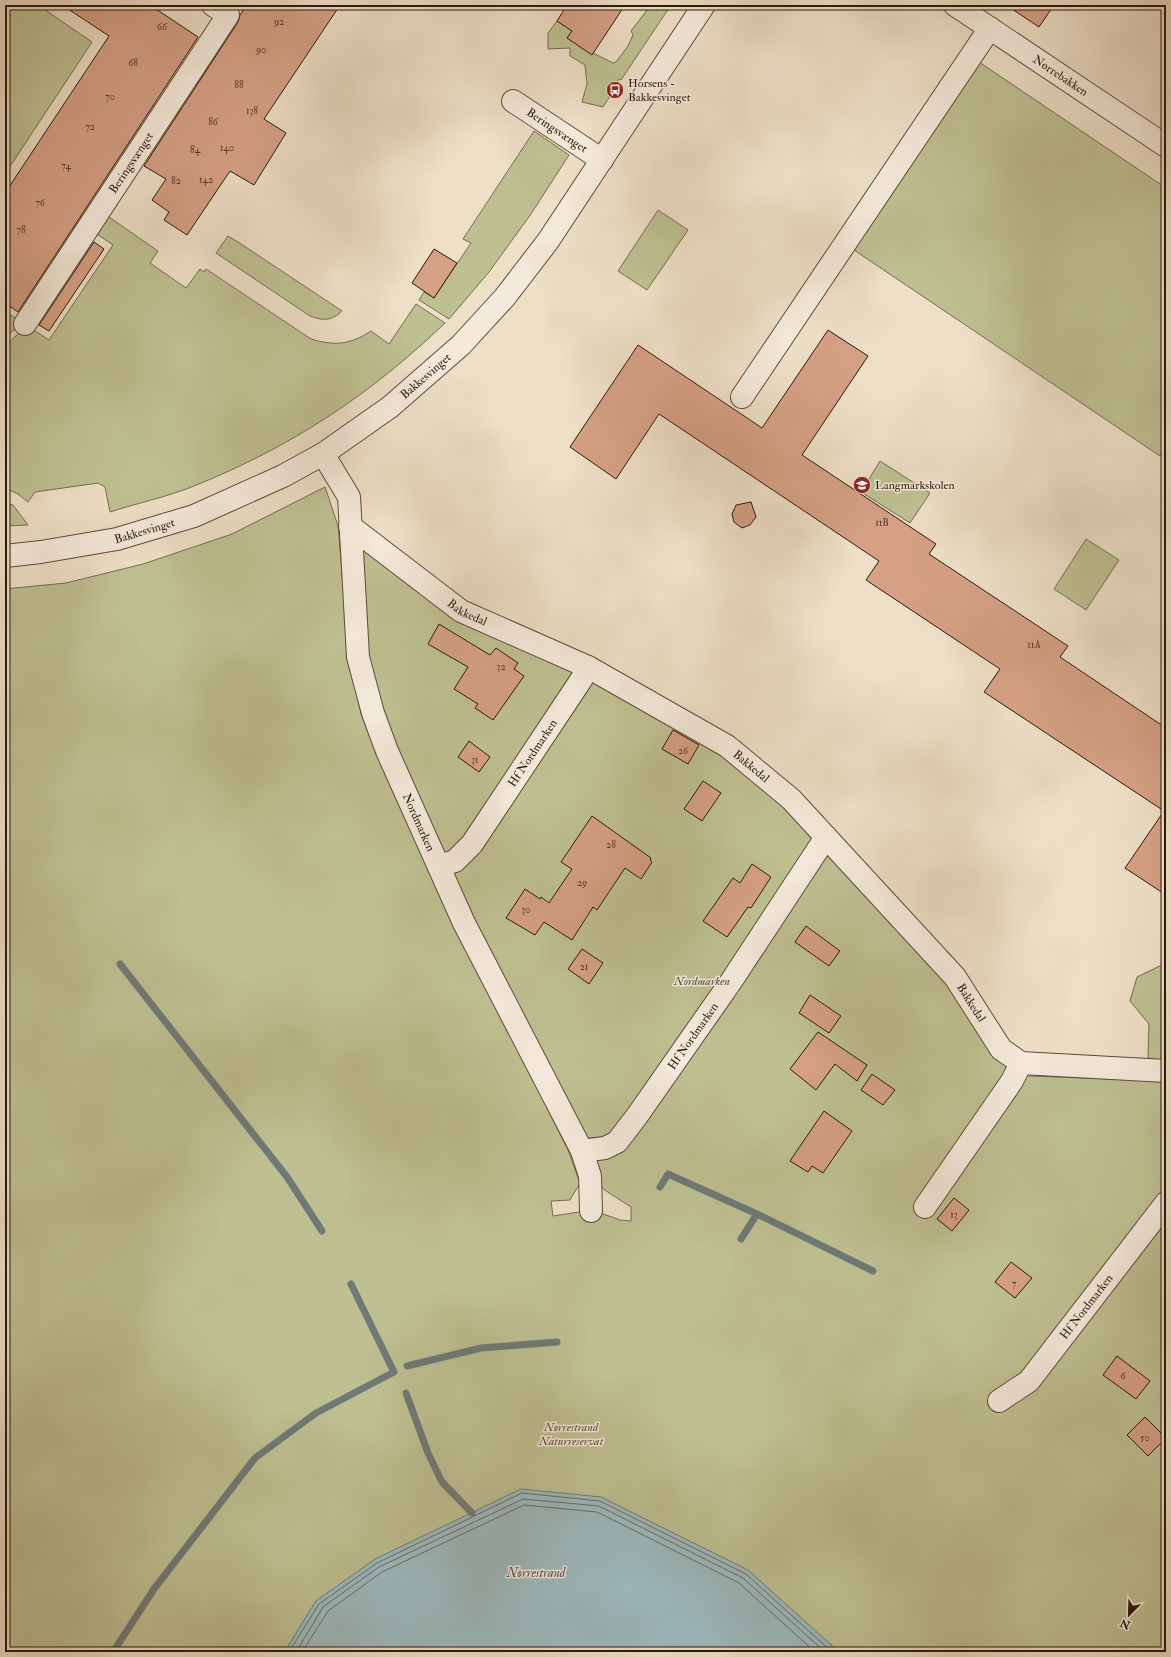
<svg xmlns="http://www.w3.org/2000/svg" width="1171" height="1657" font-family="'IM FELL Double Pica',serif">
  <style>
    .green { fill: #bec092; stroke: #746c4f }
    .water { fill: #9dbabf; stroke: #6f7a77 }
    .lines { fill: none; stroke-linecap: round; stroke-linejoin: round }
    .shore { stroke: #646a66; stroke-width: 1 }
    .stream { stroke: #6f7a77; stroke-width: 7 }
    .building { fill: #d5a085; stroke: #2b190c }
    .minor-casing { stroke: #5c4a3b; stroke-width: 24 }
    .minor { stroke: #f4eadb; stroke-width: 22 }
    .labels { text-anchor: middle; stroke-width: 3; stroke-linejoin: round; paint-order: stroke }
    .number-label { font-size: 10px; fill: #563b2a }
    .street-label { font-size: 12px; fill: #2b190c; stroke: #f4eadb }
    .poi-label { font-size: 12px; fill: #2b190c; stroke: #f4eadb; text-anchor: start }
    .park-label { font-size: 12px; font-style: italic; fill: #574b34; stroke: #f4eadb }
    .water-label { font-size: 13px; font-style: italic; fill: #53514b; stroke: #f4eadb }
  </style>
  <rect width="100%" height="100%" fill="#eedfc7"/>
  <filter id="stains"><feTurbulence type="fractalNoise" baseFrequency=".005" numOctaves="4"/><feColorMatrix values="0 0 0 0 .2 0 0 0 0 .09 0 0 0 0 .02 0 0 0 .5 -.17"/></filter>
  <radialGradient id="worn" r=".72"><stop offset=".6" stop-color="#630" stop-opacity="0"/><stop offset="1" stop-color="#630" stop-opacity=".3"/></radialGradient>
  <path class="green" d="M 5,5 L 38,5 L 92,42 L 5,174 Z
    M 651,5 L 671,5 L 621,80 L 619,79 L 617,82 L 619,83 L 617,85 L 613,83 L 609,91 L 612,93 L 603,107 L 582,102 L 587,84 L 585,65 L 570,56 L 570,48 L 548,49 L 548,33 L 557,21 L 572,31 L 567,38 L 593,53 L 613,63 L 616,62 L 628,46 L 633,35 L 631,31 Z
    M 976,60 L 1166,188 L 1166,447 L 1160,456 L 851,248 Z
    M 534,131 L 569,155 L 531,214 L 489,272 L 449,319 L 419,300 L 424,292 L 434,298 L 471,243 L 463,239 Z
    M 658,210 L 688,230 L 647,290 L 618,271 Z
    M 106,215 L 158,251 L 150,263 L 186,288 L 200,269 L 204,272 L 206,269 L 311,339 C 334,346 350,345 371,331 L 389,344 L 416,304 L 445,323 C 370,395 291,447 194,486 C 167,497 138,503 110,512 L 105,487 L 98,483 L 35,492 L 28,502 L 18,494 L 5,488 L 5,346 L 27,326 L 49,340 L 113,245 L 94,232 Z
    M 228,236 L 241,244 L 342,311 C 332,321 323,321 310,316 L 216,253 Z
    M 5,311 L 21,322 L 5,339 Z
    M 880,461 L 930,493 L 910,523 L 861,492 Z
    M 325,487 L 338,526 L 349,656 L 361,714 L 377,754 L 456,924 L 568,1150 L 580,1183 L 570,1200 L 551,1201 L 553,1216 L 592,1210 L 620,1220 L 631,1221 L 631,1207 L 603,1189 L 589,1158 L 610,1136 L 582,1139 L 522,1024 L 392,739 L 363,639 L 356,546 L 376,553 L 598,683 L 714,748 L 773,796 L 949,981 L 994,1057 L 1029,1076 L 1166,1081 L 1166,1652 L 5,1652 L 5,589 L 66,583 L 143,564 L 232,534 Z
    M 5,504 L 13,505 L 28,525 L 5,526 Z
    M 1086,539 L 1119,560 L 1086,610 L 1054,589 Z
    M 1166,963 L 1166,1047 L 1163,1061 L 1148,1058 L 1149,1024 L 1130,1001 L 1137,977 Z"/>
  <path class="water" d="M 521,1489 L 601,1497 L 748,1570 L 839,1652 L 287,1652 L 288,1646 L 316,1601 L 375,1559 Z"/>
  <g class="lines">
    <path class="shore" d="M 291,1652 L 292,1647 L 319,1604 L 377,1563 L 522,1493 L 600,1501 L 746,1574 L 832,1652
      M 296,1652 L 323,1607 L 379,1567 L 523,1499 L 599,1506 L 743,1578 L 825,1652
      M 302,1652 L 328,1611 L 382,1572 L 524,1505 L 597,1512 L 739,1583 L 815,1652"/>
    <path class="stream" d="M 120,964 L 287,1177 L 322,1231
      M 660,1187 L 668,1174 L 757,1214 L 741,1239
      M 757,1214 L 873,1271
      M 407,1366 L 481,1348 L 557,1342
      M 406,1393 L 428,1453 L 442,1482 L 472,1513
      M 113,1652 L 154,1589 L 255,1458 L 316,1413 L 394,1372 L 351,1284"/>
  </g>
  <path class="building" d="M 62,5 L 150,5 L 198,37 L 18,312 L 5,303 L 5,193 L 109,36 Z
    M 247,5 L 340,5 L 264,119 L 286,133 L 254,185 L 230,171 L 187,235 L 164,220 L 169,212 L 152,200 L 166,179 L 144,166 L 238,22 L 240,15 Z
    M 567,5 L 625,5 L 592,55 L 567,38 L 572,31 L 557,21 Z
    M 1006,5 L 1054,5 L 1039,27 Z
    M 94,242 L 104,249 L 49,331 L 39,325 Z
    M 434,249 L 457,263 L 434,298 L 412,283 Z
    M 828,330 L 868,356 L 802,455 L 936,544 L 929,554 L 1068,646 L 1060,657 L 1166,728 L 1166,895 L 1125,868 L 1164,811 L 984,692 L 1000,669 L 866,580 L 879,561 L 659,414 L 616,479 L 570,447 L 638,345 L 762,428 Z
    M 751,502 L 756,517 L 750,525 L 742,528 L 734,522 L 732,514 L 736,505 Z
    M 439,624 L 490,655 L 496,648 L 518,663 L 514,669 L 524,676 L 493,720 L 475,708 L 478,704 L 454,689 L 468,667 L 428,644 Z
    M 673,730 L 699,745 L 688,764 L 662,749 Z
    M 469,741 L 490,757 L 479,772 L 458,757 Z
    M 703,781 L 721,793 L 702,821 L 684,809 Z
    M 592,816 L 651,858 L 650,860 L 652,862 L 641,879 L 625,868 L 597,910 L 593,907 L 572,940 L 544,922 L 535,935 L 506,918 L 525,889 L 540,899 L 541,897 L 549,903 L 572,869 L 561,862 Z
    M 752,864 L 771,877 L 751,908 L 748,907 L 727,937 L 703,921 L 733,878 L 740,883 Z
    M 806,926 L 840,951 L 829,966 L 795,942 Z
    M 582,949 L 603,963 L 589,984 L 568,969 Z
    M 810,995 L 841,1016 L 829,1033 L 799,1013 Z
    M 818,1032 L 867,1065 L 857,1081 L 835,1064 L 816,1090 L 790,1069 Z
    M 872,1074 L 895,1090 L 883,1105 L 861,1090 Z
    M 824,1111 L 852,1131 L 823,1173 L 812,1166 L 808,1172 L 790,1161 Z
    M 954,1198 L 969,1210 L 952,1231 L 937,1219 Z
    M 1011,1262 L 1032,1278 L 1015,1298 L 995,1282 Z
    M 1117,1356 L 1150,1381 L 1136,1399 L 1103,1375 Z
    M 1145,1417 L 1166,1438 L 1148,1456 L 1127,1435 Z"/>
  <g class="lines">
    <defs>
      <g id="minor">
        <path id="s1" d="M 955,5 L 1166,146"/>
        <path id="s2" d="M 513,101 L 602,160"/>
        <path id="s3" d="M 25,324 L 228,15 L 213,5"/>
        <path d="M 742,397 L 990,28"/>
        <path id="s4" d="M 323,454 L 349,497 L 358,657 L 373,713 L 387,751 L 464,923 L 582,1151 L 590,1176 L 591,1211"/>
        <path id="s5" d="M 350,526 L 461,611 L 588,667 L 727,746 L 791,799 L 826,837 L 955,977 L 1001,1049 L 1021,1063 L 1166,1071"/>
        <path id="s6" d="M 5,556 L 41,552 L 117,539 L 194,516 L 283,476 L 323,454 L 390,407 L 461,345 L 505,297 L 548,241 L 704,5"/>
        <path id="s7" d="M 439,866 L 455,861 L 472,844 L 581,680 L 588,667"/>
        <path id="s8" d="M 582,1151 L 605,1148 L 617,1142 L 637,1116 L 732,980 L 826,837"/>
        <path d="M 925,1207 L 1012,1081 L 1021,1063"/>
        <path id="s9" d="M 999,1401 L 1029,1381 L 1166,1203"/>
      </g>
    </defs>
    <use href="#minor" class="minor-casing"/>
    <use href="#minor" class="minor"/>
  </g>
  <defs>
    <symbol id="bus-disc" viewBox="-11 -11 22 22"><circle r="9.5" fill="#8f2418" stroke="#f4eadb"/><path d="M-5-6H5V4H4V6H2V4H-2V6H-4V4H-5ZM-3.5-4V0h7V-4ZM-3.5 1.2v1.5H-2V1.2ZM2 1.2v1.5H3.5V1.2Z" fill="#fff"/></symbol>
    <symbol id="school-disc" viewBox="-11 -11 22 22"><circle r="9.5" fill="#8f2418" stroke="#f4eadb"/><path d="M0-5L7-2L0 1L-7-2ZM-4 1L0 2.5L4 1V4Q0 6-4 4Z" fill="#fff"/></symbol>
  </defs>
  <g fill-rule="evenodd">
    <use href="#bus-disc" x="605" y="80" width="20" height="20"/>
    <use href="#school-disc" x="852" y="475" width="20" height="20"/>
  </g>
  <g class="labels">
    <g class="number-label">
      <text x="279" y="25">92</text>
      <text x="162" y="30">66</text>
      <text x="261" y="53">90</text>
      <text x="133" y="66">68</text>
      <text x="239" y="88">88</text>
      <text x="110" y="100">70</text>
      <text x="252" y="114">138</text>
      <text x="213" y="125">86</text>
      <text x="90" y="130">72</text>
      <text x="227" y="151">140</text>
      <text x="195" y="153">84</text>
      <text x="66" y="169">74</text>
      <text x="206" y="183">142</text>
      <text x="176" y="184">82</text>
      <text x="40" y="206">76</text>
      <text x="21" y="233">78</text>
      <text x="882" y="526">11B</text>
      <text x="1034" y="648">11A</text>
      <text x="501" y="670">32</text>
      <text x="683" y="754">26</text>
      <text x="475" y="763">31</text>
      <text x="611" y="848">28</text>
      <text x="582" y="886">29</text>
      <text x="526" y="913">30</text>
      <text x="584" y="970">21</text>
      <text x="954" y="1218">13</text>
      <text x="1014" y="1287">7</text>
      <text x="1123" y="1379">6</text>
      <text x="1145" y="1441">50</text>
    </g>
    <g class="street-label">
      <text dy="4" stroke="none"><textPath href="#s1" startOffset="127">Nørrebakken</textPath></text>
      <text dy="4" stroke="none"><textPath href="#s2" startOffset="53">Beringsvænget</textPath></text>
      <text dy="4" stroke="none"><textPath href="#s3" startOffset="193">Beringsvænget</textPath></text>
      <text dy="4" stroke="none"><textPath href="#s6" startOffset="466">Bakkesvinget</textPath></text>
      <text dy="4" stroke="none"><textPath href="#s6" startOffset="142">Bakkesvinget</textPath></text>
      <text dy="4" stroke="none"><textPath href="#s5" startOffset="146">Bakkedal</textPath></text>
      <text dy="4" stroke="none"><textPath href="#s7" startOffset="150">Hf Nordmarken</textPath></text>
      <text dy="4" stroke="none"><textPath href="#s5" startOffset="470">Bakkedal</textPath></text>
      <text dy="4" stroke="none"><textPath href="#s4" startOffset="387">Nordmarken</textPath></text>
      <text dy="4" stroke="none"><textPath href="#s5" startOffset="794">Bakkedal</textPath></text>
      <text dy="4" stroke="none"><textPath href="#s8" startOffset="167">Hf Nordmarken</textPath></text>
      <text dy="4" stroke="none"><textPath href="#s9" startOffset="130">Hf Nordmarken</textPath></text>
    </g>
    <g class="poi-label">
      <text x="628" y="87">Horsens -<tspan x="628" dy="14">Bakkesvinget</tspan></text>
      <text x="875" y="489">Langmarkskolen</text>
    </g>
    <g class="park-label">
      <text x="702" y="985">Nordmarken</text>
      <text x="571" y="1431">Nørrestrand<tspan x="571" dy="14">Naturreservat</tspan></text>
    </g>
    <g class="water-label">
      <text x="536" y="1577">Nørrestrand</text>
    </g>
  </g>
  <rect width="1171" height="1657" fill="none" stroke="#eedfc7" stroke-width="20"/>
  <rect x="6" y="6" width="1159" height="1645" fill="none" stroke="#2b190c" stroke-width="2"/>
  <rect x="10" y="10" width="1151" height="1637" fill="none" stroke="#2b190c"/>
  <g transform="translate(1129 1615) rotate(203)" stroke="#f4eadb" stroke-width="3" paint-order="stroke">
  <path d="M0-3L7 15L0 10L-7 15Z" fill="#2b190c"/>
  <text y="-6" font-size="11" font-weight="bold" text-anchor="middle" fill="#2b190c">N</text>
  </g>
  <rect width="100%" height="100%" filter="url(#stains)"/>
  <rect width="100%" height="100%" fill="url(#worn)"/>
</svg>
